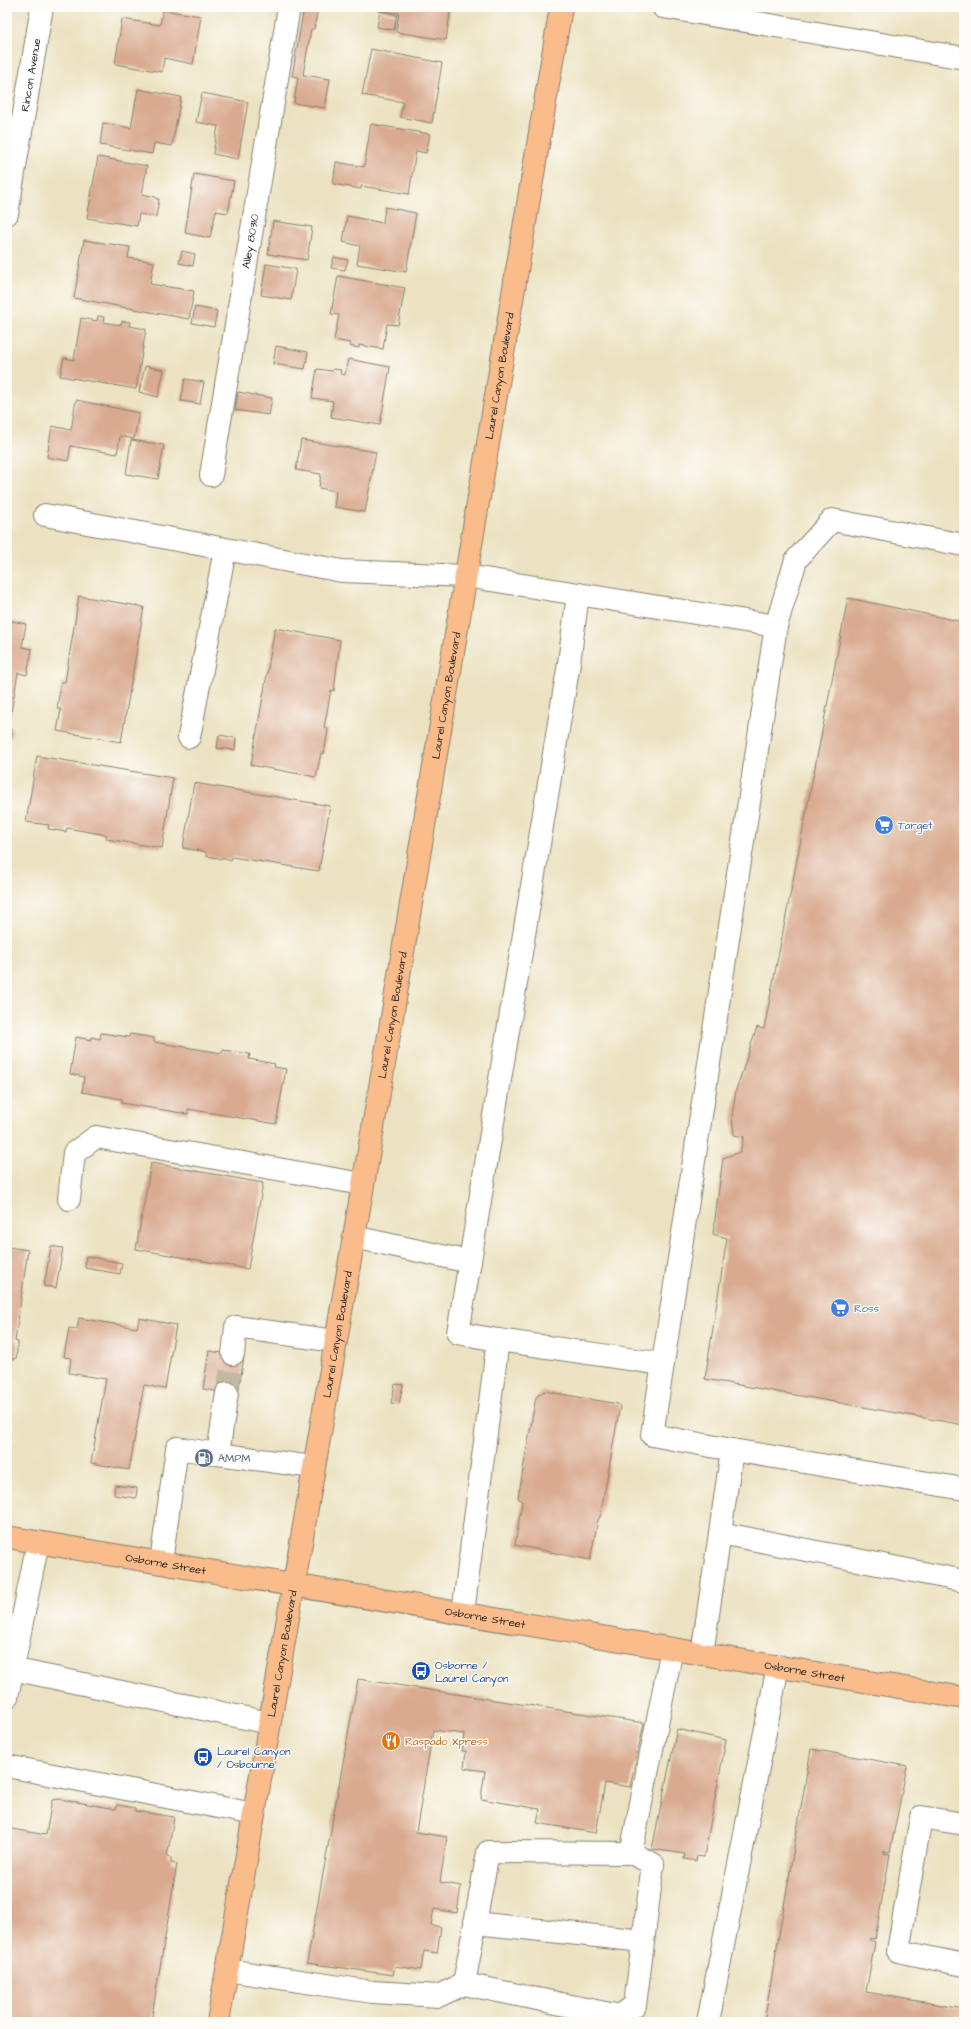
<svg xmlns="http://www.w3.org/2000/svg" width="971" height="2029" font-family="'Architects Daughter',sans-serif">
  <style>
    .building { fill: #d9aa90 }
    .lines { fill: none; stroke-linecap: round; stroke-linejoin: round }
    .minor-tunnel { stroke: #c2baa0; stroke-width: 22; stroke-dasharray: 22 11; stroke-linecap: butt }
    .minor-casing { stroke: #847f6e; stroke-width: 24 }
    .major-casing { stroke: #847f6e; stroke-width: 24 }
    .minor { stroke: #fff; stroke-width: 22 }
    .major { stroke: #fabc8b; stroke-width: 22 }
    .labels { text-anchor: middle; stroke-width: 3; stroke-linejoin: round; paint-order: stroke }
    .street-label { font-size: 11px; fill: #1c1c1c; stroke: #fdfcf7 }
    .shop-label { font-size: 11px; fill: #366cbe; stroke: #fdfcf7; text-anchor: start }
    .service-label { font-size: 11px; fill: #4e5e75; stroke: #fdfcf7; text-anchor: start }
    .transit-label { font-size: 11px; fill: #164399; stroke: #fdfcf7; text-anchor: start }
    .food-label { font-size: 11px; fill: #c56008; stroke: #fdfcf7; text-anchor: start }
  </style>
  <rect width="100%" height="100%" fill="#fdfcf7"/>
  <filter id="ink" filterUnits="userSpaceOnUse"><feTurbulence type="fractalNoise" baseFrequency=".025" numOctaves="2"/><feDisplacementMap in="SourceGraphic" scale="8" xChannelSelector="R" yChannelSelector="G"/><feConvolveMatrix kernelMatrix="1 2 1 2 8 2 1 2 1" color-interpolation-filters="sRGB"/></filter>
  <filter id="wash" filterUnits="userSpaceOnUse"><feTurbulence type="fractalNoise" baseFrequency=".012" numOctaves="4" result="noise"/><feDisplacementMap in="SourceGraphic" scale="16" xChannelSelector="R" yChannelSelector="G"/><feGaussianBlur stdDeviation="0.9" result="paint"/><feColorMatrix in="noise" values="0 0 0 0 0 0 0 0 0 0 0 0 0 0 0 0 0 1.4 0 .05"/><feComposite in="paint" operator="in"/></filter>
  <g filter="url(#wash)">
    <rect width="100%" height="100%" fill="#ece2c1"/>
    <g id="blocks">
      <path class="building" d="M 304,7 L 318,7 L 314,29 L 311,29 L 303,75 L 330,79 L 325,108 L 294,103 L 298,77 L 292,76 Z
        M 378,7 L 451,7 L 446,40 L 396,32 L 399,13 L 377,10 Z
        M 163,10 L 201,16 L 193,64 L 164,58 L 162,72 L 115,64 L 122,19 L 160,25 Z
        M 380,11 L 397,15 L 394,30 L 377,27 Z
        M 371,49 L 442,63 L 432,123 L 400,117 L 403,102 L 362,95 Z
        M 138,89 L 181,97 L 172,146 L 154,143 L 152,154 L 100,145 L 103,123 L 131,128 Z
        M 202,93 L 248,102 L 238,159 L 213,154 L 218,126 L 196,122 Z
        M 371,124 L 430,134 L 426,153 L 416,151 L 409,194 L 361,186 L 361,189 L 333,184 L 336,162 L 364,167 Z
        M 98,157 L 147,166 L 142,194 L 156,197 L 156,199 L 159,199 L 156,217 L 139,214 L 137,226 L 87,218 Z
        M 194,174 L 234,181 L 228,213 L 216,211 L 210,238 L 185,233 Z
        M 385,207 L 416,213 L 406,272 L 357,264 L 360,246 L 343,242 L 347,216 L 383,223 Z
        M 273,221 L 312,227 L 307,260 L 268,254 Z
        M 84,240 L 130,247 L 128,258 L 154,262 L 150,284 L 194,291 L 189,319 L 74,298 Z
        M 182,251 L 195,254 L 193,266 L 179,263 Z
        M 334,257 L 348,260 L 345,270 L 331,268 Z
        M 266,264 L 296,269 L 291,300 L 261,295 Z
        M 338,276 L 405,288 L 398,325 L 387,324 L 383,349 L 359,345 L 359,348 L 350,346 L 350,343 L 334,340 L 339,315 L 331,314 Z
        M 195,307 L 217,311 L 214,327 L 192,323 Z
        M 98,316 L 104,317 L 103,322 L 121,325 L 122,321 L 130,322 L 129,326 L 146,329 L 136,389 L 60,376 L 64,358 L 74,360 L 81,318 L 97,321 Z
        M 276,346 L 308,352 L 305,369 L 273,364 Z
        M 348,359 L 390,367 L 380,425 L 331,417 L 333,401 L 312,398 L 317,369 L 332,371 L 333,369 L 341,370 L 340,374 L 345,375 Z
        M 145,366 L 164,370 L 158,397 L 139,392 Z
        M 185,379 L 204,382 L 200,404 L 181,401 Z
        M 238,392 L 272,398 L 269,415 L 235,410 Z
        M 76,400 L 139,413 L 134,439 L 120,436 L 117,454 L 71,446 L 68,461 L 47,457 L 52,426 L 71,430 Z
        M 131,440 L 164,445 L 158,479 L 126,474 Z
        M 301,440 L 376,452 L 365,512 L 334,507 L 336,491 L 319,488 L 321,474 L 296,470 Z
        M 79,596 L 144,607 L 121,742 L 57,731 L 61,709 L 57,709 L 61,682 L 65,682 Z
        M 848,598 L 964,622 L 964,1425 L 705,1379 L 727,1238 L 713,1234 L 723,1158 L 740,1152 L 744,1137 L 734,1135 L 732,1117 L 736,1090 L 757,1027 L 764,1029 Z
        M 7,620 L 26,624 L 22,647 L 32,649 L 27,675 L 18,673 L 8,729 L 12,730 L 11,738 L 7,737 Z
        M 275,628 L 340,640 L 334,691 L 331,690 L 324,728 L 328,729 L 324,754 L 321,753 L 316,777 L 251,765 Z
        M 219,735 L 236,738 L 235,750 L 217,748 Z
        M 37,756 L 173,778 L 162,848 L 106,839 L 107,835 L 67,828 L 66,832 L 48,829 L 49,825 L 26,822 Z
        M 194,783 L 330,806 L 319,871 L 232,857 L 231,860 L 206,856 L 206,852 L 183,848 Z
        M 101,1033 L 129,1037 L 130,1034 L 154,1038 L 154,1042 L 222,1053 L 223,1050 L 250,1054 L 249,1059 L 275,1064 L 274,1067 L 286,1069 L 276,1124 L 188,1109 L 188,1114 L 121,1103 L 122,1099 L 82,1092 L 84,1077 L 70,1074 L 76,1037 L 91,1040 L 91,1037 L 100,1039 Z
        M 151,1163 L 263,1183 L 248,1269 L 136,1249 Z
        M 51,1246 L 63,1248 L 56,1288 L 44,1286 Z
        M 7,1247 L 28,1250 L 15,1341 L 18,1342 L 16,1359 L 11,1359 L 8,1381 Z
        M 86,1256 L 122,1263 L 120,1274 L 85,1268 Z
        M 79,1318 L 137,1328 L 139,1318 L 176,1325 L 165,1389 L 144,1385 L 129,1470 L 91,1463 L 106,1379 L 69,1373 L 71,1358 L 64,1357 L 69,1328 L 77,1329 Z
        M 209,1351 L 244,1356 L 238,1395 L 203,1389 Z
        M 395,1384 L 403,1385 L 399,1404 L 391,1403 Z
        M 544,1391 L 618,1404 L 620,1406 L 600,1517 L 598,1520 L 590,1560 L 515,1545 L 522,1502 L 518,1498 L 536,1397 Z
        M 115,1485 L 137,1488 L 136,1498 L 114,1495 Z
        M 358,1679 L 644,1723 L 630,1787 L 605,1783 L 596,1833 L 537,1823 L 540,1809 L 481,1799 L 485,1771 L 464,1768 L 466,1751 L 462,1751 L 464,1734 L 433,1730 L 416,1832 L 447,1837 L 440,1882 L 461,1886 L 457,1913 L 434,1909 L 431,1925 L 441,1927 L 437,1953 L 424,1951 L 421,1970 L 395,1966 L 393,1975 L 307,1963 Z
        M 677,1729 L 726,1740 L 704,1857 L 697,1856 L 696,1861 L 684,1859 L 685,1854 L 652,1849 Z
        M 811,1749 L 907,1766 L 890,1852 L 884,1851 L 884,1853 L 890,1854 L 875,1939 L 870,1938 L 869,1940 L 875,1942 L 866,1992 L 964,2009 L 964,2022 L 764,2022 Z
        M 60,1799 L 116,1809 L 117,1805 L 135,1808 L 135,1811 L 174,1817 L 167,1857 L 171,1858 L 171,1863 L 177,1864 L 151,2022 L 7,2022 L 7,1834 L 11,1834 L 12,1829 L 46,1835 L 52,1800 Z"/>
    </g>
  </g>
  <g filter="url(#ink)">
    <use href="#blocks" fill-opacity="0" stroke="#847f6e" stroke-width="1"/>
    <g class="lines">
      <path class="minor-tunnel" d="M 227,1393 L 233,1354"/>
      <defs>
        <g id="minor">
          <path d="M 663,7 L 964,58"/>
          <path id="s1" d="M 7,214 L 42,7"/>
          <path id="s2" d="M 211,475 L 289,7"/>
          <path d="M 45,515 L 342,571 L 466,576 L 776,626 L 796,560 L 832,520 L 964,545"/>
          <path d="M 189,737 L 225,550"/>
          <path d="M 69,1199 L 74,1153 L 96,1137 L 362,1184"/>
          <path d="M 354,1237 L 470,1262"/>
          <path d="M 498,1340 L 458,1333 L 569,663 L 578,594"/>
          <path d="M 233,1354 L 236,1327 L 335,1341"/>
          <path d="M 732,1450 L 652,1435 L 776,626"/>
          <path d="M 218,1454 L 313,1467"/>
          <path d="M 720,1533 L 732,1450 L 964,1489"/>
          <path d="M 161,1562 L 177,1448 L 218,1454 L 227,1393"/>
          <path d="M 463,1613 L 498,1340 L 663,1364"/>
          <path d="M 702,1654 L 720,1533 L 964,1581"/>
          <path d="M 12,1669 L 269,1723"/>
          <path d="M 7,1697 L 38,1542"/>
          <path d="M 7,1766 L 254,1814"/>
          <path d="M 964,1824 L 921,1817 L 898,1951 L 964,1965"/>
          <path d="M 475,1923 L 643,1941"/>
          <path d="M 227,1970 L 373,1992 L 438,1996 L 464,1984 L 620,2016 L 635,2005 L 653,1864 L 631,1853 L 672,1649"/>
          <path d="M 464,1984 L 488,1852 L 631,1853"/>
          <path d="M 708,2022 L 778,1666"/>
        </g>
        <g id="major">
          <path id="s3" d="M 7,1537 L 964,1698"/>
          <path id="s4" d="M 218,2022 L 389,1035 L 561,7"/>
        </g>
      </defs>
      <use href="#minor" class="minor-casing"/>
      <use href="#major" class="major-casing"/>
      <use href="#minor" class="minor"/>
      <use href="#major" class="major"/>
    </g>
  </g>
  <defs>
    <symbol id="supermarket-disc" viewBox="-11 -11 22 22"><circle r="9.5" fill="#3f7fe0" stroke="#fdfcf7"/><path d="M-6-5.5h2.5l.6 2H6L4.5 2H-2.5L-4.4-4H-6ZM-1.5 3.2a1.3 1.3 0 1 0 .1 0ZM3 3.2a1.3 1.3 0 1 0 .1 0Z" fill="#fff"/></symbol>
    <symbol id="fuel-disc" viewBox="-11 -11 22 22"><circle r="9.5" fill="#5c6f8a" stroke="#fdfcf7"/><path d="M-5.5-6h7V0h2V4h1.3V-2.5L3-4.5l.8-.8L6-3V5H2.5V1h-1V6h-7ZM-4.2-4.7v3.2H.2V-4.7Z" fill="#fff"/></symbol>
    <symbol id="bus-disc" viewBox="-11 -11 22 22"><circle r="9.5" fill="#1a4fb4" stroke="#fdfcf7"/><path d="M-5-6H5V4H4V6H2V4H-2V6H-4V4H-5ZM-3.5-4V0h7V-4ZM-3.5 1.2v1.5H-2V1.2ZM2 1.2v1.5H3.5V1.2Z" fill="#fff"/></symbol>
    <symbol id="restaurant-disc" viewBox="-11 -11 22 22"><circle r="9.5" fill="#e8710a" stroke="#fdfcf7"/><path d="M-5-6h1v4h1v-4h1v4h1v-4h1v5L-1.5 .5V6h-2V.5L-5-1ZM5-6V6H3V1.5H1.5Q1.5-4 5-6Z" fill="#fff"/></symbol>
  </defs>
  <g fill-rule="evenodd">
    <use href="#supermarket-disc" x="873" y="814" width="22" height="22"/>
    <use href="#supermarket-disc" x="829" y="1297" width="22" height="22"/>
    <use href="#fuel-disc" x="193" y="1447" width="22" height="22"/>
    <use href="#bus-disc" x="410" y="1660" width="22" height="22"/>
    <use href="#restaurant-disc" x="380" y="1730" width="22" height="22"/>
    <use href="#bus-disc" x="192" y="1746" width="22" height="22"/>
  </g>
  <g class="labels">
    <g class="street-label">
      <text dy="4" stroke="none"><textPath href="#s1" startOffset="141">Rincon Avenue</textPath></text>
      <text dy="4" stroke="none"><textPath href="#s2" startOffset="237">Alley 80310</textPath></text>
      <text dy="4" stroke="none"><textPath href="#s4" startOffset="1670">Laurel Canyon Boulevard</textPath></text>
      <text dy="4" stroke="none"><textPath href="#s4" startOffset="1346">Laurel Canyon Boulevard</textPath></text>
      <text dy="4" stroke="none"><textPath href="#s4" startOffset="1022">Laurel Canyon Boulevard</textPath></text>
      <text dy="4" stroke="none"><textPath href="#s4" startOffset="698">Laurel Canyon Boulevard</textPath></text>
      <text dy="4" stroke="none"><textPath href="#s3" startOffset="161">Osborne Street</textPath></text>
      <text dy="4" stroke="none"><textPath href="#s3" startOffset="485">Osborne Street</textPath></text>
      <text dy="4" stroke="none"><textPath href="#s4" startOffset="374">Laurel Canyon Boulevard</textPath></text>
      <text dy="4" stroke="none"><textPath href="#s3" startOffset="809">Osborne Street</textPath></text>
    </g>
    <g class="shop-label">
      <text x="898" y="829">Target</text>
      <text x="854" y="1312">Ross</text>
    </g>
    <g class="service-label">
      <text x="218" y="1462">AMPM</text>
    </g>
    <g class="transit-label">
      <text x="435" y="1669">Osborne /<tspan x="435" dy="13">Laurel Canyon</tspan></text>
      <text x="217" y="1755">Laurel Canyon<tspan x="217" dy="13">/ Osbourne</tspan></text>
    </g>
    <g class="food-label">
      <text x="405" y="1745">Raspado Xpress</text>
    </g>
  </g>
  <rect width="971" height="2029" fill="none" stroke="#fdfcf7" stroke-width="24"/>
</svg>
